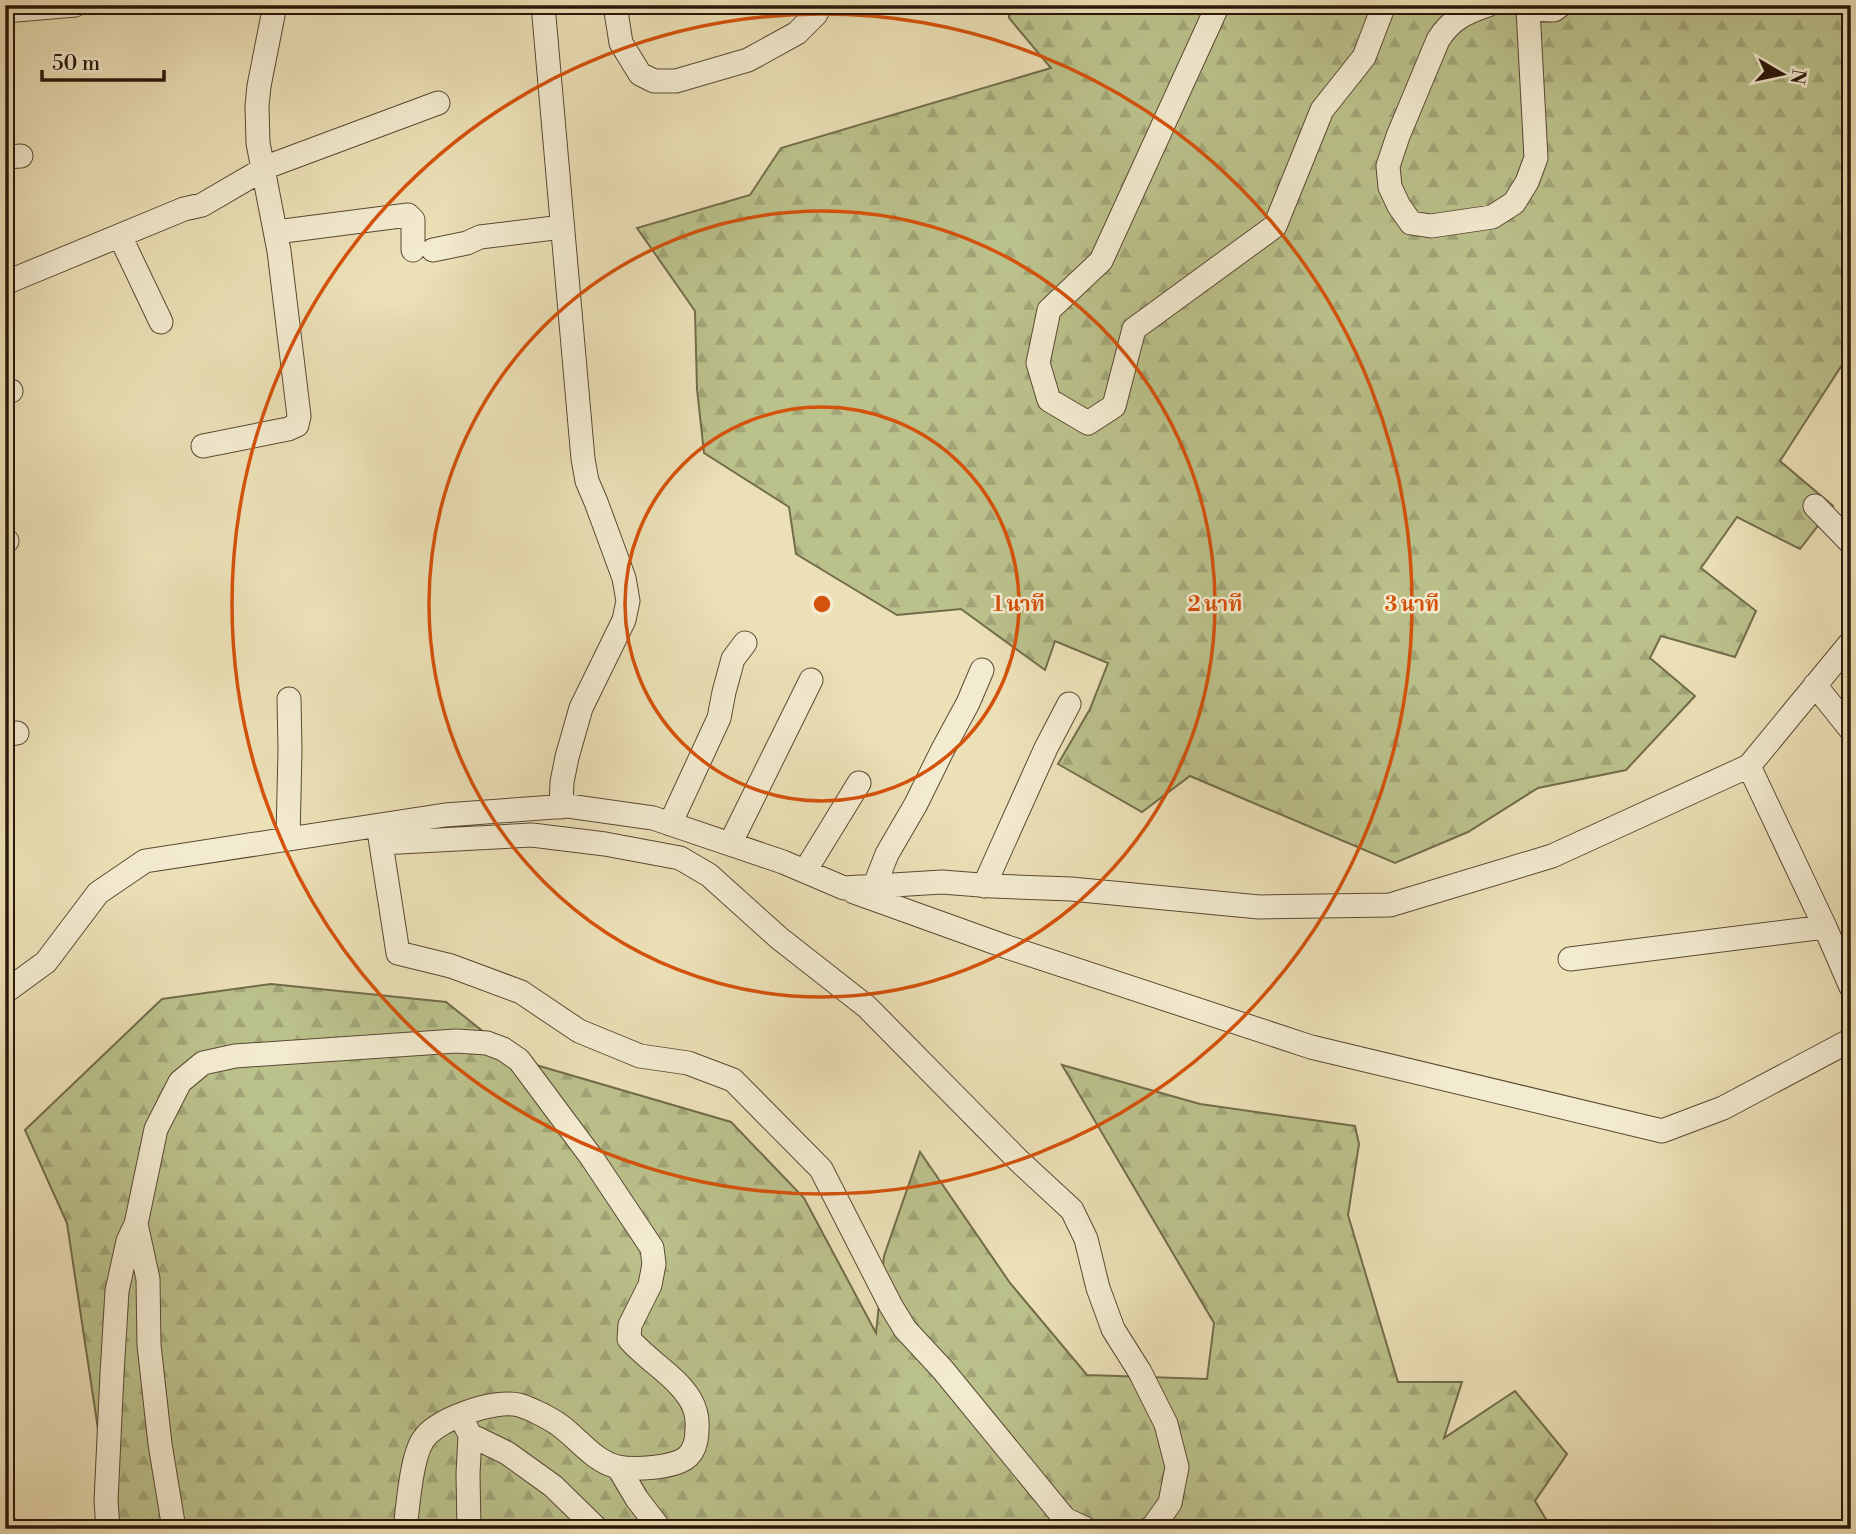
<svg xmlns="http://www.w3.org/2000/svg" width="1856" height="1534" font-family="'Libre Bodoni','Noto Serif Thai',serif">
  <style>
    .forest { fill: url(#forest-firs); stroke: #726c4a; stroke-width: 2 }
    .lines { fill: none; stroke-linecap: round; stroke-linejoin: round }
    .minor-casing { stroke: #5a4934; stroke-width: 25 }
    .minor { stroke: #f3ebd0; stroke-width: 23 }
    .ring { fill: none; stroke: #d5520c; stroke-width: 3.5 }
    .centre { fill: #d5520c; stroke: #f3ebd0; stroke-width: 3.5 }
    .ring-label { font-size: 21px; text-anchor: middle; font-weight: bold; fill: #d5520c; stroke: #f3ebd0; stroke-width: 5; stroke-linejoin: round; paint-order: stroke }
  </style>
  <defs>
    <pattern id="forest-firs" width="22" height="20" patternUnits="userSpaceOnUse" patternTransform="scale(1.75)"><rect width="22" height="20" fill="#bbc18b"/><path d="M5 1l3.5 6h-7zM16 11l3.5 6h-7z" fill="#a1a577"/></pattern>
  </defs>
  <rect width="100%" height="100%" fill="#ece0b6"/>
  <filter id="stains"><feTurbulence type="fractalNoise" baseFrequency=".00286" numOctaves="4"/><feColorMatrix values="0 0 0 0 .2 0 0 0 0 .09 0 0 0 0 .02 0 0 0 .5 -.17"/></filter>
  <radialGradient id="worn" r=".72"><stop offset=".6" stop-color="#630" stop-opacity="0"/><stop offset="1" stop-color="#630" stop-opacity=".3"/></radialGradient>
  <path class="forest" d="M 1009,5 L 1851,5 L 1851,351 L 1780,461 L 1833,506 L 1800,549 L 1737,517 L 1701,568 L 1756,611 L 1735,657 L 1661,636 L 1650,658 L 1695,696 L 1626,770 L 1538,788 L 1468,832 L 1395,863 L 1190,776 L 1142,812 L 1058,764 L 1090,709 L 1108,663 L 1055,641 L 1045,670 L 961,609 L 897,615 L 796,554 L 789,507 L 704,453 L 697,389 L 695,311 L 637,228 L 750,195 L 781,148 L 1051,68 L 1009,18 Z
    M 271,984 L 446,1002 L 519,1060 L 731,1122 L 804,1198 L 876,1333 L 884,1256 L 920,1152 L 1010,1283 L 1087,1375 L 1207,1379 L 1214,1323 L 1062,1065 L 1200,1104 L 1355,1126 L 1359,1144 L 1348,1215 L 1398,1382 L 1462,1382 L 1444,1438 L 1515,1391 L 1567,1454 L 1535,1501 L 1552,1529 L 113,1529 L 67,1223 L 25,1130 L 162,999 Z"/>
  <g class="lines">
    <defs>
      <path id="minor" d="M 543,5 L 583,459 L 587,481 L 596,502 L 624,578 L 628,601 L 624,620 L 581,708 L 567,757 L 562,782 L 561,807
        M 615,5 L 621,43 L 640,74 L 654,81 L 676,81 L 748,60 L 797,33 L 816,14 L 820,5
        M 1218,5 L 1101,261 L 1049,310 L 1038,363 L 1049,400 L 1088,423 L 1114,406 L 1134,329 L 1275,226 L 1322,110 L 1364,57 L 1384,5
        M 1488,5 C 1465,13 1451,19 1438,40 L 1398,136 L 1388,166 L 1390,187 L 1399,206 L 1411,223 L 1431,226 L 1492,217 L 1514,203 L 1527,182 L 1536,158 L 1528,9
        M 1524,5 L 1528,9 L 1554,10 L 1561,5
        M 5,11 L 75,5
        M 5,157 L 21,156
        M 276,232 L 408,215 L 413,220 L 413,250
        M 120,236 L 161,322
        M 433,250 L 467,243 L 480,237 L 562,227
        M 5,283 L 184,209 L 202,205 L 269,166 L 438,103
        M 5,393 L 11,391
        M 203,446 L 288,429 L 297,425 L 299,416 L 279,251 L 258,143 L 257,106 L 259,86 L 275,5
        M 1815,506 L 1851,543
        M 5,541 L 7,541
        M 1815,685 L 1851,730
        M 5,735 L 17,733
        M 1749,766 L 1825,927 L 1851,987
        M 670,824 L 719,718 L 724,692 L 733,659 L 745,643
        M 379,831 L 398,953 L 451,966 L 521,992 L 579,1031 L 640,1056 L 688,1063 L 733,1080 L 821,1169 L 891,1306 L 905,1329 L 943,1370 L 1065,1519 L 1086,1529
        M 288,838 L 290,750 L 289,699
        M 381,843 L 532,835 L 605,844 L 680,858 L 709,875 L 779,938 L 867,1007 L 1019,1161 L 1072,1210 L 1086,1239 L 1098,1288 L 1113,1329 L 1140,1372 L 1166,1424 L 1177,1467 L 1170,1503 L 1153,1527 L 1149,1529
        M 730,844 L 811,680
        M 805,871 L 859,783
        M 984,886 L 1046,748 L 1069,704
        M 874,887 L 887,854 L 916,804 L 942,751 L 968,703 L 982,670
        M 854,892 L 1007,947 L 1311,1047 L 1662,1131 L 1723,1108 L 1851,1040
        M 1570,959 L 1825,927
        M 5,992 L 46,962 L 98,893 L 145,861 L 445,815 L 568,806 L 653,818 L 783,862 L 844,888 L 942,882 L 993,886 L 1071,889 L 1259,907 L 1390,905 L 1552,856 L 1749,766 L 1851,642
        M 136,1224 L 148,1279 L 149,1345 L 160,1444 L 174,1529
        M 465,1425 L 470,1435 L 468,1474 L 469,1529
        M 470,1435 L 507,1453 L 553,1486 L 597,1529
        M 618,1467 L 637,1499 L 660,1529
        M 5,1525 L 6,1529
        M 108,1529 L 106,1501 L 112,1374 L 117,1291 L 128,1241 L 136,1224 L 156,1129 L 180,1082 L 203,1063 L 235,1056 L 456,1041 L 487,1043 L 503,1049 L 519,1060 L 592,1158 L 652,1248 L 654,1264 L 650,1285 L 630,1325 L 629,1339 C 648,1361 675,1375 690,1399 C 696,1409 698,1418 697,1429 C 697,1439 695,1451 686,1458 C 672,1468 635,1470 618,1467 C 594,1462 578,1438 558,1424 C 549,1418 530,1408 519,1405 C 495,1399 436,1419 423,1440 C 411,1458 408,1507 405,1529"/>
    </defs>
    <use href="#minor" class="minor-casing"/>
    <use href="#minor" class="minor"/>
  </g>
  <g class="ring">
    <circle cx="822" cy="604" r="197"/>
    <circle cx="822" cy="604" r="393"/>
    <circle cx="822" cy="604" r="590"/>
  </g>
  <circle cx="822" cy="604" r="10" class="centre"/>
  <g class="ring-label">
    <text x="1019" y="611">1 นาที</text>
    <text x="1215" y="611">2 นาที</text>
    <text x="1412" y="611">3 นาที</text>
  </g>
  <rect width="1856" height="1534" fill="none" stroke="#ece0b6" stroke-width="28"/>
  <rect x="7" y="7" width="1842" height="1520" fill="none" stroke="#2a1709" stroke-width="3.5"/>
  <rect x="14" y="14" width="1828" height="1506" fill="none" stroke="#2a1709" stroke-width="2"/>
  <g transform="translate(1782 74) rotate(99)" stroke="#f3ebd0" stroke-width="5" paint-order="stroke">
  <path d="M0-5L12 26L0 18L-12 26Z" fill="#2a1709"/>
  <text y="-10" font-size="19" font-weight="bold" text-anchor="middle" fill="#2a1709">N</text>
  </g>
  <path d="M42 70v10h122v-10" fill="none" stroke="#2a1709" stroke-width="3.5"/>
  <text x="52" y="70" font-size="21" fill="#2a1709" stroke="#f3ebd0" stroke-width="5" paint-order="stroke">50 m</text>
  <rect width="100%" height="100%" filter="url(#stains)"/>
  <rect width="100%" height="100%" fill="url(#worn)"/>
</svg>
